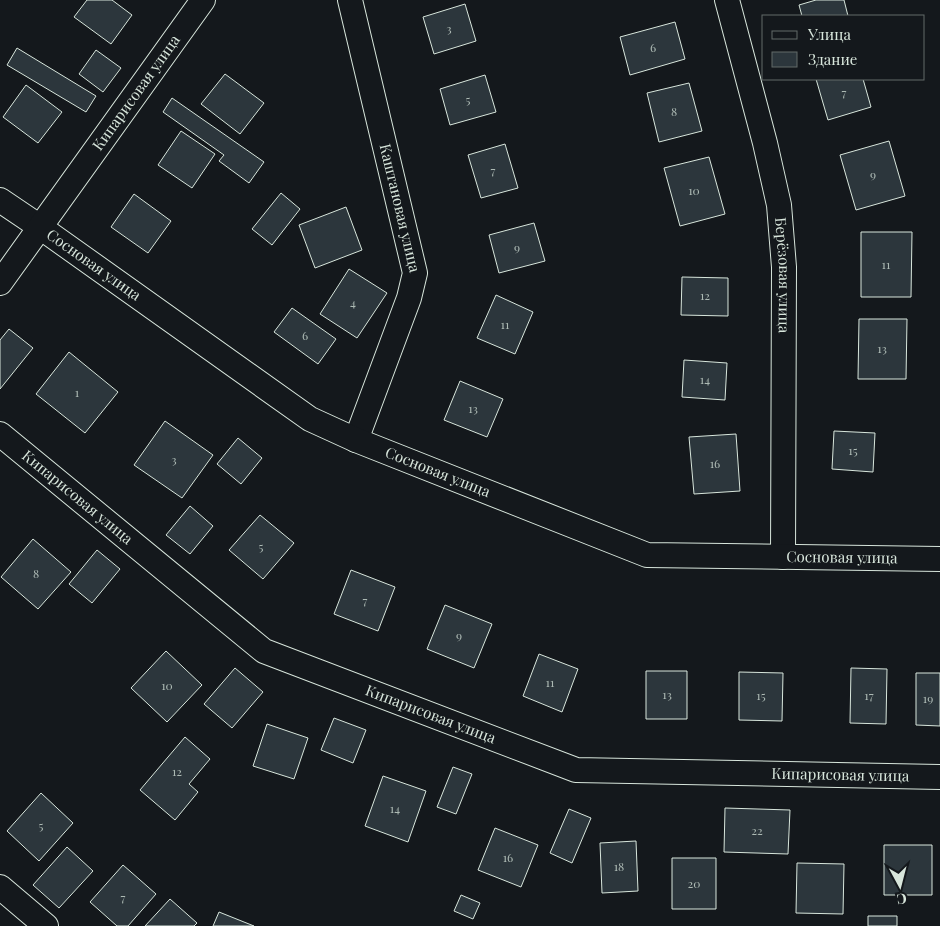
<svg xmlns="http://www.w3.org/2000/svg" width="940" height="926" font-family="'Playfair Display',serif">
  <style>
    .building { fill: #2c363c; stroke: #d8e6dc }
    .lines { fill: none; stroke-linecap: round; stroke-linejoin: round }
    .street-casing { stroke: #d8e6dc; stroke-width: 26 }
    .street { stroke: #14181c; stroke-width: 24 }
    .labels { text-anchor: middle; stroke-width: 4; stroke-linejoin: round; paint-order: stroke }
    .number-label { font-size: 12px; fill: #adbab4 }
    .street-label { font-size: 15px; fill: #d8e6dc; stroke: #14181c }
  </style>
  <rect width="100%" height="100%" fill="#14181c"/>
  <path class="building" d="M 87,0 L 112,0 L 132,15 L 111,44 L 74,17 Z
    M 816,0 L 844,0 L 848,16 L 802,16 L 799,5 Z
    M 465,4 L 476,41 L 434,54 L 423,17 Z
    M 675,22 L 685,59 L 630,75 L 620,37 Z
    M 17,48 L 96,96 L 86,112 L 7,65 Z
    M 96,50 L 121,68 L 103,92 L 79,74 Z
    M 225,74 L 264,103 L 240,134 L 201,104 Z
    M 485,75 L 496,112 L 450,125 L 440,89 Z
    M 816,79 L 863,79 L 871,107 L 828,120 Z
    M 689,83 L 702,131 L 659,142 L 647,93 Z
    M 26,85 L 62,112 L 38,143 L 3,117 Z
    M 172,98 L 264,162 L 249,183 L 219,161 L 224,155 L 163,112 Z
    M 181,131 L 215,154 L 192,188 L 158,165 Z
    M 889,141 L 905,196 L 856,210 L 840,155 Z
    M 505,144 L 518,188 L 481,198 L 468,155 Z
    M 709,157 L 725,214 L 680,226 L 664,168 Z
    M 281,193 L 300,209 L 272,245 L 252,229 Z
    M 134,194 L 171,221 L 148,253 L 111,227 Z
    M 346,207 L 362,250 L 315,268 L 299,225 Z
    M 534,223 L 545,261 L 499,273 L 489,235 Z
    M 861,232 L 912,232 L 911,297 L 861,297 Z
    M 349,269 L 387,293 L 357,338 L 320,314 Z
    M 682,277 L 728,278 L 728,316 L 681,315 Z
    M 496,295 L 533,312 L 515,354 L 477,338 Z
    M 292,308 L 336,339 L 318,364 L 274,332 Z
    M 859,319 L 907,319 L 906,379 L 858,379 Z
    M 9,329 L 33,348 L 0,389 L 0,340 Z
    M 69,352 L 118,392 L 85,433 L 36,394 Z
    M 684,360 L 727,363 L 725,400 L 682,397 Z
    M 460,381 L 503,399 L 487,437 L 444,420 Z
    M 165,421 L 213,455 L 182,498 L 134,465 Z
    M 834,431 L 875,433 L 873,472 L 832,469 Z
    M 736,434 L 740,491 L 694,494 L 689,437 Z
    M 238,438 L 262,458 L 241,484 L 217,464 Z
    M 190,506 L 213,526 L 190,554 L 166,535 Z
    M 260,515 L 294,543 L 263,579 L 229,550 Z
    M 33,539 L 71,572 L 38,609 L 1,577 Z
    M 97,550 L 120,569 L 92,603 L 69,584 Z
    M 351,570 L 395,587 L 378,631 L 334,614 Z
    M 445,605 L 492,624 L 474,668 L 427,649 Z
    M 166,651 L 202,685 L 167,722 L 131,688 Z
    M 539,654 L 578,669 L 562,712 L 523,696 Z
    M 235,668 L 263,692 L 232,728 L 204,704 Z
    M 851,668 L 887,669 L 886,724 L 850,723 Z
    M 646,671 L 687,671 L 687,719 L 646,719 Z
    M 739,672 L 783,673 L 782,721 L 739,720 Z
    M 916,673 L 940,673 L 940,726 L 916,725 Z
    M 334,718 L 366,730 L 353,763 L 321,750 Z
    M 267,724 L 308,738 L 294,779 L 253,766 Z
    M 185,737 L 210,759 L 189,784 L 198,792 L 175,820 L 140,790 Z
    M 453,767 L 472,774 L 456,814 L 437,807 Z
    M 383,776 L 426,791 L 408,842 L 365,826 Z
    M 41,793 L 73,823 L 39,861 L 7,831 Z
    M 725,808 L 790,810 L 788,854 L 724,852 Z
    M 569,809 L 591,818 L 572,863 L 550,853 Z
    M 495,828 L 538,845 L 521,887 L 478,870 Z
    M 636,841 L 638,891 L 602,893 L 600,843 Z
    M 884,845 L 932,845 L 932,895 L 884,895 Z
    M 67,847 L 93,871 L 59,908 L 33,885 Z
    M 672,858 L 716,858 L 716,909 L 672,909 Z
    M 797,863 L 844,864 L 843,914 L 796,913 Z
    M 123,865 L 156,894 L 128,926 L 117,926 L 90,902 Z
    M 461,895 L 480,903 L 473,919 L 454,911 Z
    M 170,899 L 197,923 L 194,926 L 145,926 Z
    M 219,912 L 254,926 L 213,926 Z
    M 868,916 L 897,916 L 897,926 L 868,926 Z"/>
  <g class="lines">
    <defs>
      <g id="street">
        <path id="s1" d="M 350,0 L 415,273 L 409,298 L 356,440"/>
        <path id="s2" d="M 727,0 L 765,143 L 779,205 L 784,267 L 783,557"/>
        <path id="s3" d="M 0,200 L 40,227 L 310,419 L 356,440 L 647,555 L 940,559"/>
        <path id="s4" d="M 0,283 L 203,0"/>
        <path id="s5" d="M 0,434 L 264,651 L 576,770 L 940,777"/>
        <path d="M 0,887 L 46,926"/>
      </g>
    </defs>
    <use href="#street" class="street-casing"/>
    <use href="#street" class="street"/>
  </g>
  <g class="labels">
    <g class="number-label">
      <text x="449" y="33">3</text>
      <text x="653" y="52">6</text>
      <text x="844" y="97">7</text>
      <text x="468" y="104">5</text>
      <text x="674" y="116">8</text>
      <text x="493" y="175">7</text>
      <text x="873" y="179">9</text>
      <text x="694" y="195">10</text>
      <text x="517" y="252">9</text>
      <text x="886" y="269">11</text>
      <text x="705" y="300">12</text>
      <text x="353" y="307">4</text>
      <text x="505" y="329">11</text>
      <text x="305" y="340">6</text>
      <text x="882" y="353">13</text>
      <text x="705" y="384">14</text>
      <text x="77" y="397">1</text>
      <text x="473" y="413">13</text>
      <text x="853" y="455">15</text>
      <text x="174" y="464">3</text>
      <text x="715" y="468">16</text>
      <text x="261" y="551">5</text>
      <text x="36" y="578">8</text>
      <text x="365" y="605">7</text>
      <text x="459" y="640">9</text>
      <text x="550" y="687">11</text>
      <text x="167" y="690">10</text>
      <text x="667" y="699">13</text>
      <text x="761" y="700">15</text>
      <text x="869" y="700">17</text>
      <text x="928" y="703">19</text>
      <text x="177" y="776">12</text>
      <text x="395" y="813">14</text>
      <text x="41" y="830">5</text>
      <text x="757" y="835">22</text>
      <text x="508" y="862">16</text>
      <text x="619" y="871">18</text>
      <text x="694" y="888">20</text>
      <text x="123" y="902">7</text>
    </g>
    <g class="street-label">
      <text dy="5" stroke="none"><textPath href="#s4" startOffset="234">Кипарисовая улица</textPath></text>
      <text dy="5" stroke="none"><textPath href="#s1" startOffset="214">Каштановая улица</textPath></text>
      <text dy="5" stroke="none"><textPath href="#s3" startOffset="114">Сосновая улица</textPath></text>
      <text dy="5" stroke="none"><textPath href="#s2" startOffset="282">Берёзовая улица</textPath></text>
      <text dy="5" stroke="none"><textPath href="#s3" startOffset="518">Сосновая улица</textPath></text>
      <text dy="5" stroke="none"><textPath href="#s5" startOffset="100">Кипарисовая улица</textPath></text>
      <text dy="5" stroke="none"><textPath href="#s3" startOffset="938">Сосновая улица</textPath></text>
      <text dy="5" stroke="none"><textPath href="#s5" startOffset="520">Кипарисовая улица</textPath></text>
      <text dy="5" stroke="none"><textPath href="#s5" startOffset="940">Кипарисовая улица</textPath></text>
    </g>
  </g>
  <rect x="762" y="15" width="162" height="65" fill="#14181c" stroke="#626a69"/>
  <rect x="772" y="31" width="25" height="8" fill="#14181c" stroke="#626a69"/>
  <text x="808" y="40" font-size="15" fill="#d8e6dc">Улица</text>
  <rect x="772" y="52" width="25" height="15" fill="#2c363c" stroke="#626a69"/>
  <text x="808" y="65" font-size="15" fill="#d8e6dc">Здание</text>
  <g transform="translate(900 886) rotate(173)" stroke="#14181c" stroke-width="4" paint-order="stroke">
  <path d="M0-4L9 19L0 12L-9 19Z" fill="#d8e6dc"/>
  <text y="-8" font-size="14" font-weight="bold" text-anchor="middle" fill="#d8e6dc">С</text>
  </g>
</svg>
